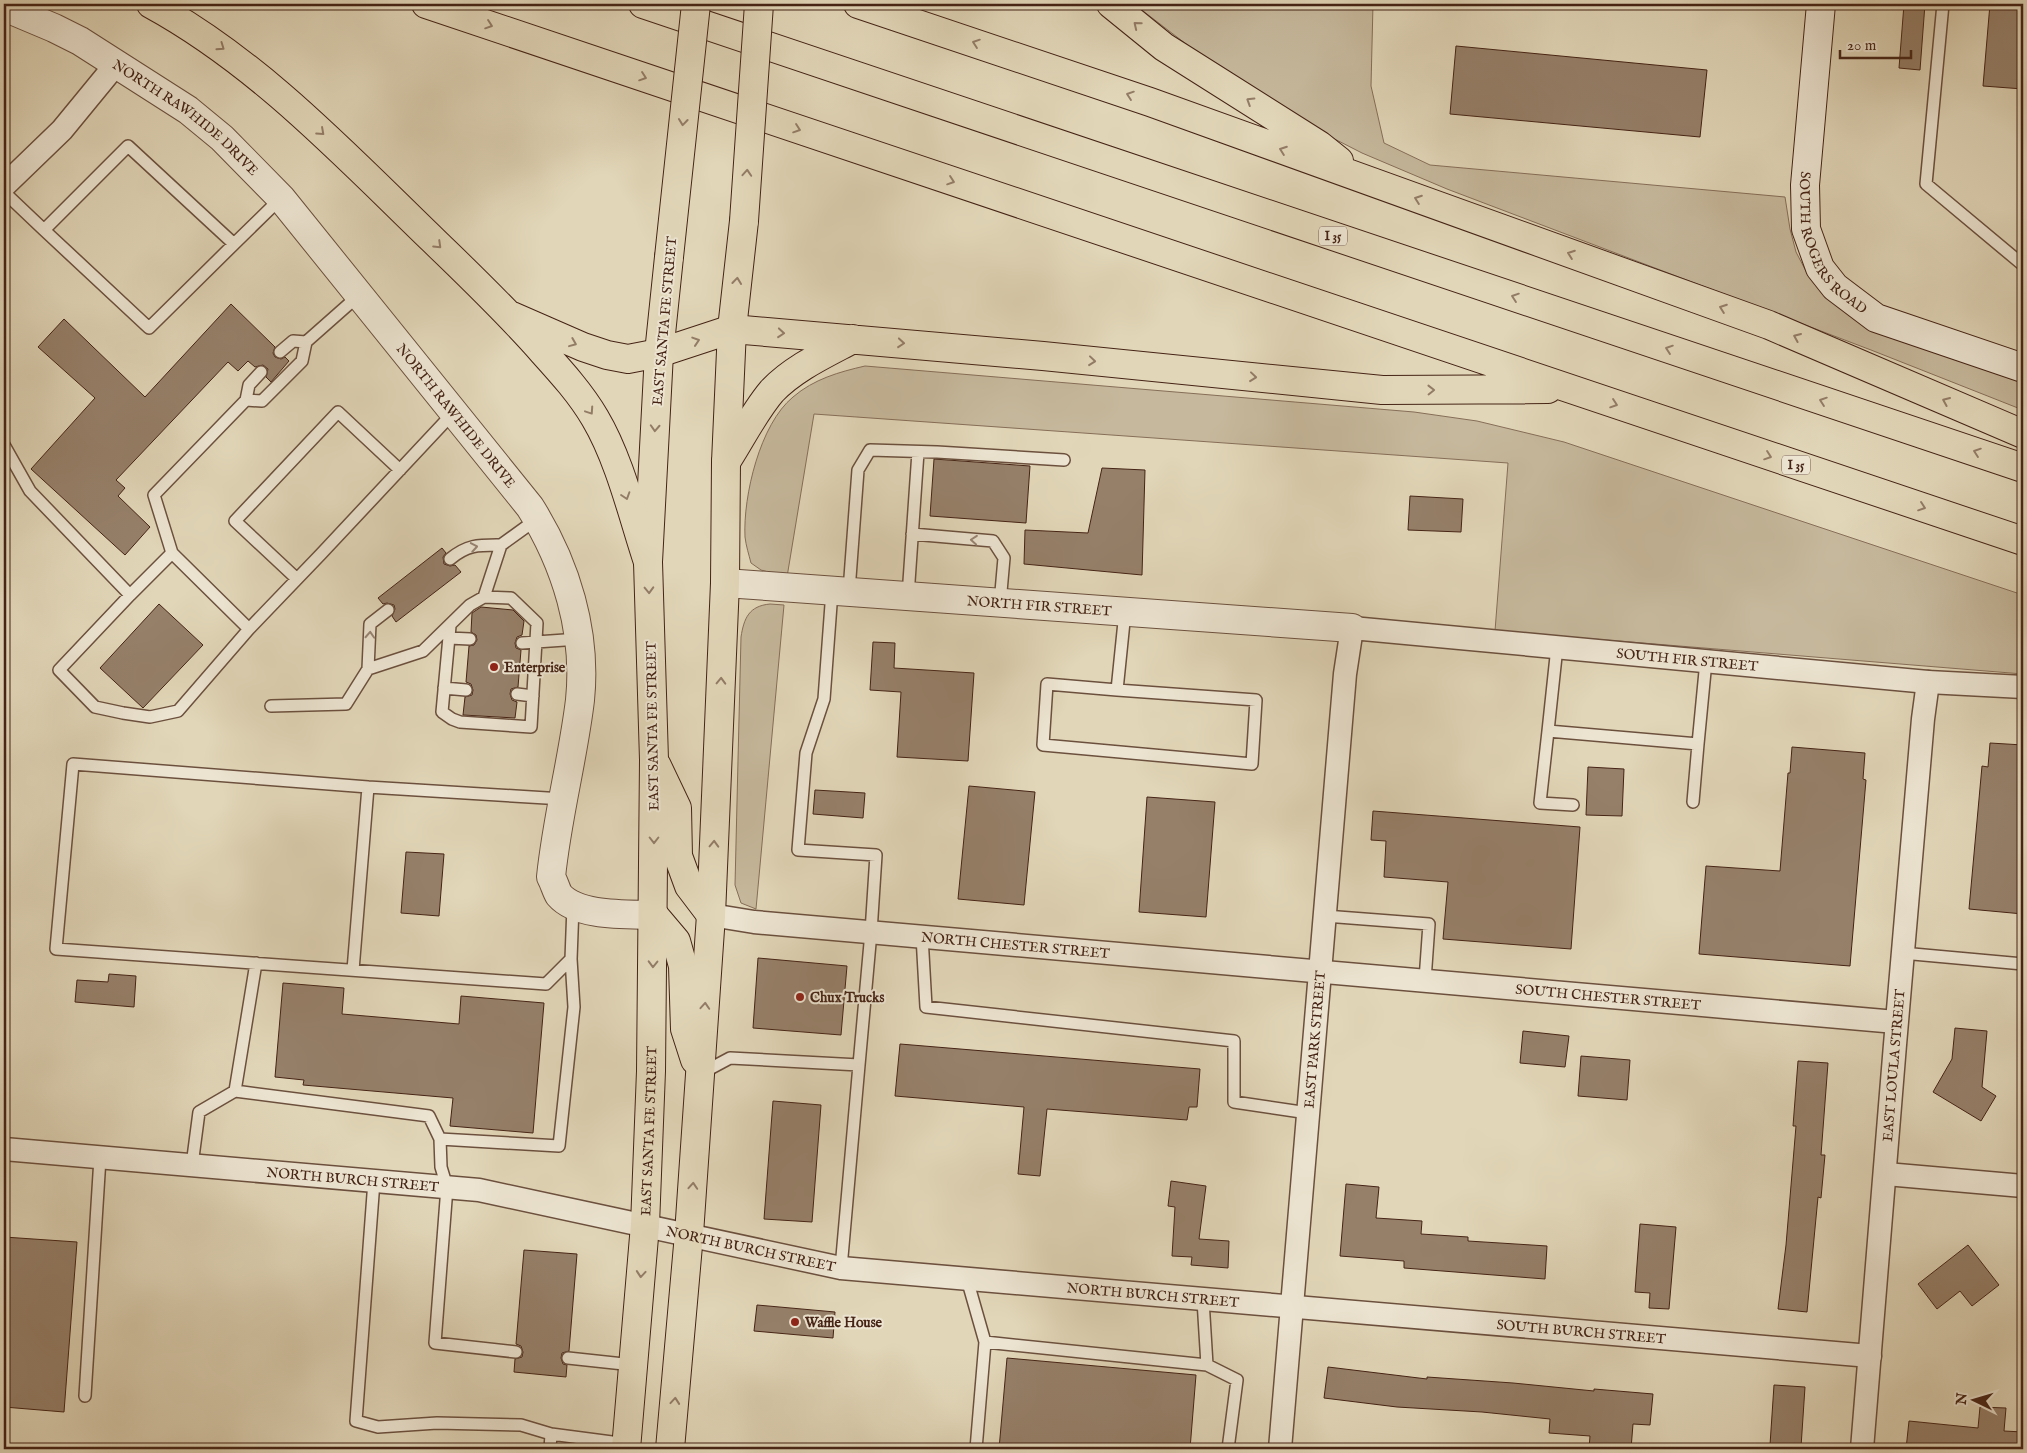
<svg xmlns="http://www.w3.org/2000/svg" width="2027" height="1453" font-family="'IM FELL English',serif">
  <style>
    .green { fill: #c6b89c; stroke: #866e58 }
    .building { fill: #96806a; stroke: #452315 }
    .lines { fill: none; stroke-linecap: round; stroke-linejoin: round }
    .service-casing { stroke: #6c503e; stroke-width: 14 }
    .minor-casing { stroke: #6c503e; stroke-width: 25 }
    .tertiary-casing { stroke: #6c503e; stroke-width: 30 }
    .secondary-casing { stroke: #452315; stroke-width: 30 }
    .primary-casing { stroke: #452315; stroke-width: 30 }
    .motorway-casing { stroke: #452315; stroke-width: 30 }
    .service { stroke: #ece4d1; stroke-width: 11 }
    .minor { stroke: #ece4d1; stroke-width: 22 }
    .tertiary { stroke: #ece4d1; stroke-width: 28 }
    .secondary { stroke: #ece4d1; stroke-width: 28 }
    .primary { stroke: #e1d6b8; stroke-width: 28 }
    .motorway { stroke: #e1d6b8; stroke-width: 28 }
    .primary-bridge-casing { stroke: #452315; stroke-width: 30; stroke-linecap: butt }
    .primary-bridge { stroke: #e1d6b8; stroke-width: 28 }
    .oneway { stroke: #937c66 }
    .oneway2 { stroke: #988473 }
    .poi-dot { fill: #8f2418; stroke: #ece4d1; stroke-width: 2 }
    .labels { text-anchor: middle; stroke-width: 4; stroke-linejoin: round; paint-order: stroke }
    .shield { fill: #ece4d1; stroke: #775d4d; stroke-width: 1 }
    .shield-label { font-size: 12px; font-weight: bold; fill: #452315 }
    .street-label { font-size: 14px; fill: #452315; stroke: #ece4d1 }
    .poi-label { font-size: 14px; font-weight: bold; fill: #452315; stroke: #ece4d1; text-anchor: start }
  </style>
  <rect width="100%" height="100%" fill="#e1d6b8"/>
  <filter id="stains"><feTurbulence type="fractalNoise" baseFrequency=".004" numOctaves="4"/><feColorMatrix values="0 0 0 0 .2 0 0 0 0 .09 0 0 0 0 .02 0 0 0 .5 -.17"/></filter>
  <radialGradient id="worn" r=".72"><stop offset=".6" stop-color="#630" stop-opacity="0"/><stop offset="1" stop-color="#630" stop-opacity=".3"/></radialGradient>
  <path class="green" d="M 1134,4 L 1373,4 L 1371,86 L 1384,143 L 1430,165 L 1785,197 L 1790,229 L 1796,252 L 1808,275 L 1830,300 L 1855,320 L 1900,340 L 2023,383 L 2023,410 L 1871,350 L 1447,189 L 1362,153 L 1317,130 L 1203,57 Z
    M 865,366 L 1414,412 L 1477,421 L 1564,442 L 2023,595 L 2023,674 L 1495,631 L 1508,463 L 814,414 L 787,577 L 761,570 L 751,563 C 749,555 746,546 745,537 C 743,496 760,424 793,397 C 814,379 839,372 865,366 Z
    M 770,604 L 784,605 L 756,909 L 741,903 L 735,885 L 741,637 C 744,618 749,606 770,604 Z"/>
  <path class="building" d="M 1904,4 L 1925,4 L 1920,70 L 1899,68 Z
    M 1990,4 L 2023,4 L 2023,89 L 1983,86 Z
    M 1456,46 L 1707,70 L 1700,137 L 1450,114 Z
    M 231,304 L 275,347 L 273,353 L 275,357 L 281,359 L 285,357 L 289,361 L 271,382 L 266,377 L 268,369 L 263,365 L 255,367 L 248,361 L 238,371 L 228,362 L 116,480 L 125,488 L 118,496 L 150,527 L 125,555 L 31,469 L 95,398 L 38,347 L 64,319 L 145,397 Z
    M 934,459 L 1030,466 L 1026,523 L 930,516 Z
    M 1102,468 L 1145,470 L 1142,575 L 1024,564 L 1025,530 L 1088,533 Z
    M 1410,496 L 1463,499 L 1461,532 L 1408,530 Z
    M 442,548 L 446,553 L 443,557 L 444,564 L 450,566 L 455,565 L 461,572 L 396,622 L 392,616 L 395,609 L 394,605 L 387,603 L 383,604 L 378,598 Z
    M 159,604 L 203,645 L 143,708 L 100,668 Z
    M 481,607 L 513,610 L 524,621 L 522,635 L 517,637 L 515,643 L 516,648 L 521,650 L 518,687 L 511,689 L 510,694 L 512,700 L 517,702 L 515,718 L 463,715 L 465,697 L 472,695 L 473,690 L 471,684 L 466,682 L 469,646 L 474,645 L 477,640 L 476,635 L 471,632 L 472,613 Z
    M 873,642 L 895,643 L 894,668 L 974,673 L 968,761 L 897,757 L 901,692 L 870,690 Z
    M 1990,743 L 2023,745 L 2023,914 L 1969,909 L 1982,766 L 1988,767 Z
    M 1792,747 L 1865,753 L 1863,779 L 1866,780 L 1850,966 L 1699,954 L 1706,866 L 1780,871 L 1788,773 L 1790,773 Z
    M 1588,767 L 1624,769 L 1622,816 L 1586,815 Z
    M 969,786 L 1035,792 L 1024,905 L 958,899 Z
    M 815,790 L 865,793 L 863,818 L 813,814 Z
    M 1147,797 L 1215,802 L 1206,917 L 1139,912 Z
    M 1373,811 L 1580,827 L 1571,949 L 1443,939 L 1448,882 L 1384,877 L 1386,841 L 1371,840 Z
    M 406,852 L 444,854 L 439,916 L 401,913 Z
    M 758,958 L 847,966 L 841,1035 L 753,1028 Z
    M 109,974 L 136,976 L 134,1007 L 75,1002 L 77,980 L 108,982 Z
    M 283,983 L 344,988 L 342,1014 L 459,1024 L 461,996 L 544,1003 L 533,1133 L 450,1126 L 453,1098 L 303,1085 L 304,1080 L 275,1077 Z
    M 1955,1028 L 1987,1031 L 1982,1087 L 1996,1096 L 1981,1121 L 1933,1092 L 1952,1059 Z
    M 1523,1031 L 1569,1036 L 1565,1067 L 1520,1063 Z
    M 900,1044 L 1200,1069 L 1197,1107 L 1189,1107 L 1187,1120 L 1047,1109 L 1040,1176 L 1018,1174 L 1024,1107 L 895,1096 Z
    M 1581,1056 L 1630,1060 L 1627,1100 L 1578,1096 Z
    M 1798,1061 L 1828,1063 L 1821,1155 L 1825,1155 L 1821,1198 L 1818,1197 L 1807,1312 L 1778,1309 L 1786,1245 L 1796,1126 L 1793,1126 Z
    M 773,1101 L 821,1105 L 812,1222 L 764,1219 Z
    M 1171,1181 L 1206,1186 L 1199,1239 L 1229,1241 L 1228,1268 L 1191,1265 L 1192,1257 L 1172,1256 L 1175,1207 L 1168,1206 Z
    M 1346,1184 L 1379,1187 L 1376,1218 L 1422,1221 L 1421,1234 L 1468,1237 L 1468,1241 L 1547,1246 L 1545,1279 L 1404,1268 L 1404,1261 L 1340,1256 Z
    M 1640,1224 L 1676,1227 L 1669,1309 L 1649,1308 L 1650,1293 L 1635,1292 Z
    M 4,1237 L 77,1242 L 64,1412 L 4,1407 Z
    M 1968,1245 L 1999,1285 L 1972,1306 L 1960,1291 L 1937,1309 L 1918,1284 Z
    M 524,1250 L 577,1254 L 569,1351 L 562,1353 L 561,1358 L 563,1364 L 567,1365 L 566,1377 L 514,1372 L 515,1359 L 522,1357 L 523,1352 L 521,1346 L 516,1344 Z
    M 757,1305 L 835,1312 L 833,1338 L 754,1331 Z
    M 1007,1358 L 1196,1375 L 1190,1449 L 999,1449 Z
    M 1328,1367 L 1427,1379 L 1427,1377 L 1513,1383 L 1594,1391 L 1594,1389 L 1653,1394 L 1650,1425 L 1633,1424 L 1631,1449 L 1589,1449 L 1590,1436 L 1549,1433 L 1550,1419 L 1482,1412 L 1397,1407 L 1324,1398 Z
    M 1774,1385 L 1805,1387 L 1801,1447 L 1770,1445 Z
    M 1980,1407 L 2006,1408 L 2004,1431 L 2023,1432 L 2023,1449 L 1906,1449 L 1909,1421 L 1978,1428 Z"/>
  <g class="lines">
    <defs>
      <path id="service" d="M 1943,4 L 1926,184 L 2023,265
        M 4,192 L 44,230 L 128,146 L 234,244 L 281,198
        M 44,230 L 149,328 L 234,244
        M 280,352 L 293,341 L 306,342
        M 246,400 L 249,385 L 261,372
        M 4,445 L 30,491 L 130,595 L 172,553 L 249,629 L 321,554 L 454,412
        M 912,534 L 993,541 L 1004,558 L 1000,603
        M 172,553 L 154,495 L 246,400 L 262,401 L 302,361 L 306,342 L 358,296
        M 450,559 C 468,544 480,545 501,545
        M 297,579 L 235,521 L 338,412 L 400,470
        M 849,591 L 858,470 L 870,450 L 937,452 L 1064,460
        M 130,595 L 59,670 L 95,707 L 123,713 L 150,717 L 178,711 L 249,629
        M 908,596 L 918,452
        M 484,597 L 501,545 L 537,519
        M 449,638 L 470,639
        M 522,643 L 579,639
        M 1557,647 L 1548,731 L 1698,744 L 1693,802
        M 368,669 L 370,624 L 388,610
        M 444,688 L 466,690
        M 1117,690 L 1047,684 L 1043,745 L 1252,764 L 1256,700 L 1117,690 L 1125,612
        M 517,694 L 533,696
        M 271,706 L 346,704 L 368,669 L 423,651 L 470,605 L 484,597 L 511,598 L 537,623 L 531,727 L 460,722 L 452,719 L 442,712 L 450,626
        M 1548,731 L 1540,803 L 1573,805
        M 1698,744 L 1706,661
        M 368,787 L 73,764 L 56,949 L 546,984 L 571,959 L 573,906
        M 1325,916 L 1429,924 L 1425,980
        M 922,936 L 926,1007 L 1234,1041 L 1234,1102 L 1308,1113
        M 1902,953 L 2023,964
        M 353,970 L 368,787 L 563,799
        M 702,1073 L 730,1058 L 859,1065 L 871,932 L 876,855 L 798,850 L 806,753 L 824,699 L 832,591
        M 235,1091 L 429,1116 L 440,1139
        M 192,1165 L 199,1112 L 235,1091 L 256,963
        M 374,1181 L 356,1421 L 378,1427 L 437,1423 L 521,1425 L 551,1434 L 627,1444
        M 841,1268 L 859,1065
        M 967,1279 L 985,1342 L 976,1449
        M 1203,1300 L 1207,1365 L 1237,1380 L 1228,1449
        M 985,1342 L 1207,1365
        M 516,1352 L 435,1343 L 447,1187 L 441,1167 L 440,1139 L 559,1146 L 574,1007 L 571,959
        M 568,1358 L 633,1365
        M 85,1396 L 100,1158
        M 550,1449 L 551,1434"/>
      <g id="minor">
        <path d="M 4,186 L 62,130 L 117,63"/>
        <path id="s1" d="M 711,915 L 754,922 L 1896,1022"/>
        <path id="s2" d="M 4,1149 L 479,1190 L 841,1268 L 1870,1356"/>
        <path d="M 1886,1174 L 2023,1186"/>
        <path id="s3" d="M 1280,1449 L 1345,674 L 1352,628 L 1928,682 L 2023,687"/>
        <path id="s4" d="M 1862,1449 C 1882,1206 1901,962 1923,719 L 1928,682"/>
      </g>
      <g id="tertiary">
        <path id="s5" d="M 4,7 L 54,28 L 80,41 L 188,110 L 222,138 L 281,198 L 530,507 C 566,564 587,632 580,700 C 573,759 557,817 551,877 C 554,882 556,890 559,895 C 578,917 627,914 654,915"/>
        <path id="s6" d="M 725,583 L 1352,628"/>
      </g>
      <g id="secondary">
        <path id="s7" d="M 1821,4 L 1805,185 L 1806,229 L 1820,268 L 1835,287 L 1876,318 L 2023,368"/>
      </g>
      <g id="primary">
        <path d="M 657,766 L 677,808 L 678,856 L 689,886 L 711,915"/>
        <path d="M 654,915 L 676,941 L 683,966 L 685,1029 L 695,1060"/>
        <path id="s8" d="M 626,1449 L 645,1225 L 651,1071 L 654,760 L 648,562 L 659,353 L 669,257"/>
        <path d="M 670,1449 L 689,1234 L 711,915 L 725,583 L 726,462 L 732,329 L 744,221"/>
      </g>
      <path id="motorway" d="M 151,4 C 259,63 345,155 433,240 C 470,276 508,312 543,352 C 562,373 581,394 595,418 C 620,460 633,517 648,562
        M 426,4 L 2023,541
        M 643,4 L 2023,468
        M 858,4 L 1150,102 L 1769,325 L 2023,434
        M 1111,4 L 1164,47 L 1319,145 L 1339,161
        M 512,316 L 583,347 L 607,355 L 628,359 L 659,353 L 732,329 L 1043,356 L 1382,390 L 1548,389
        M 726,462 C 741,439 754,412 772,391 C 794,368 825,354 853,339"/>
    </defs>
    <use href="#service" class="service-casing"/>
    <use href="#minor" class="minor-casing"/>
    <use href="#tertiary" class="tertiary-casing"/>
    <use href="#secondary" class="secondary-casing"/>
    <use href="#primary" class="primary-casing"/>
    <use href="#motorway" class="motorway-casing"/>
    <use href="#service" class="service"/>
    <use href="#minor" class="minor"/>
    <use href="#tertiary" class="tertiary"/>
    <use href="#secondary" class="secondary"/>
    <use href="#primary" class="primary"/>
    <use href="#motorway" class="motorway"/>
    <defs>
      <path id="primary-bridge" d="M 744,221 L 759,4
        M 669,257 L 696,4"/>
    </defs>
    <use href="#primary-bridge" class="primary-bridge-casing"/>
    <use href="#primary-bridge" class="primary-bridge"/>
  </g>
  <defs><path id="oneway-chevron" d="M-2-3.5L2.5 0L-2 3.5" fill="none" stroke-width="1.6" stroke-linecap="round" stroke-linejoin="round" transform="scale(1.25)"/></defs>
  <g class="oneway">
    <use href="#oneway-chevron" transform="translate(489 25) rotate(19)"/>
    <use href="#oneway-chevron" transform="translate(1137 25) rotate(-141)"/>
    <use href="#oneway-chevron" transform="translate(976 43) rotate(-161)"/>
    <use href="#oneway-chevron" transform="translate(221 47) rotate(35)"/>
    <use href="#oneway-chevron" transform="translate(643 77) rotate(19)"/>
    <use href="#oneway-chevron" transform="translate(1130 95) rotate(-161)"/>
    <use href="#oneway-chevron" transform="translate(1250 101) rotate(-148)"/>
    <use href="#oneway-chevron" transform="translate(683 122) rotate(96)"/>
    <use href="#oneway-chevron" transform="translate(797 129) rotate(19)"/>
    <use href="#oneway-chevron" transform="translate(321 132) rotate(42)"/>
    <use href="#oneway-chevron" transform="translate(1283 150) rotate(-160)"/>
    <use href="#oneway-chevron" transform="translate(747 173) rotate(-86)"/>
    <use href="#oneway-chevron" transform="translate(951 181) rotate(19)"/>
    <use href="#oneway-chevron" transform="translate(1418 199) rotate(-160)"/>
    <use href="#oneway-chevron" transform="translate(438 245) rotate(44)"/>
    <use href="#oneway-chevron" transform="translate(1571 254) rotate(-160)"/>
    <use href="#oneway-chevron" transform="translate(737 281) rotate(-84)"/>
    <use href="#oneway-chevron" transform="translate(1515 297) rotate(-161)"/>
    <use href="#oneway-chevron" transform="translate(1723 308) rotate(-160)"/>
    <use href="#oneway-chevron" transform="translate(781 333) rotate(5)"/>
    <use href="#oneway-chevron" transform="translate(1797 337) rotate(-157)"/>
    <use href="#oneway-chevron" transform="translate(696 341) rotate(-18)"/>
    <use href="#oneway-chevron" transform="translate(573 343) rotate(22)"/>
    <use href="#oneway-chevron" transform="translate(901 343) rotate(5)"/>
    <use href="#oneway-chevron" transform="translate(1669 349) rotate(-161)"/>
    <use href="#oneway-chevron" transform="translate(1092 361) rotate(6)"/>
    <use href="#oneway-chevron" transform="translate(1253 377) rotate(6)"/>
    <use href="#oneway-chevron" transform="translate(1431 390) rotate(-1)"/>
    <use href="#oneway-chevron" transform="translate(1823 401) rotate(-161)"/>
    <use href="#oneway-chevron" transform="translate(1946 401) rotate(-157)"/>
    <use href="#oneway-chevron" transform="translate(1614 404) rotate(19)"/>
    <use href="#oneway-chevron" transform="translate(590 411) rotate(56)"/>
    <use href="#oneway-chevron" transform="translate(655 428) rotate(93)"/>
    <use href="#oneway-chevron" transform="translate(1977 452) rotate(-161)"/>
    <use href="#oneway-chevron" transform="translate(1768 456) rotate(19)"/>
    <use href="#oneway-chevron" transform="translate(626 496) rotate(72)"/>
    <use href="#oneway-chevron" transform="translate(1922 507) rotate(19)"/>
    <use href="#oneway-chevron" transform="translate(649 590) rotate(88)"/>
    <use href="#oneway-chevron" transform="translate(721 681) rotate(-88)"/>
    <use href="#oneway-chevron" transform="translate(654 840) rotate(90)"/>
    <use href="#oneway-chevron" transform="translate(714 844) rotate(-88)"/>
    <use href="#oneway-chevron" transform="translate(653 964) rotate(91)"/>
    <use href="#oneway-chevron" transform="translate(705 1006) rotate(-86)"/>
    <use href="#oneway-chevron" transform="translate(693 1186) rotate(-86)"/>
    <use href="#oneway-chevron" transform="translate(641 1274) rotate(95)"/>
    <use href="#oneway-chevron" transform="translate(675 1401) rotate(-85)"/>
  </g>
  <g class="oneway2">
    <use href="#oneway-chevron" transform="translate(974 540) rotate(-175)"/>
    <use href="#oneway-chevron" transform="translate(474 547) rotate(-10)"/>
    <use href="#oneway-chevron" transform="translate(370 635) rotate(-87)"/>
  </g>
  <g class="poi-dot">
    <circle cx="494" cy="667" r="5"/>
    <circle cx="800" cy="997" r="5"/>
    <circle cx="795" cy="1322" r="5"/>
  </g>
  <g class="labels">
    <g class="shield">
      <rect x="1319" y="226.5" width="28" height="19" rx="4"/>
      <rect x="1782" y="455.5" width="28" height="19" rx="4"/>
    </g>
    <g class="shield-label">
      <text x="1333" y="240">I 35</text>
      <text x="1796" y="469">I 35</text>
    </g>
    <g class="street-label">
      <text dy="5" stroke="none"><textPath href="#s5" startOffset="214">NORTH RAWHIDE DRIVE</textPath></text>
      <text dy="5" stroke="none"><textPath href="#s7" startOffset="249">SOUTH ROGERS ROAD</textPath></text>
      <text transform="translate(664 321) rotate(-85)" y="5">EAST SANTA FE STREET</text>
      <text dy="5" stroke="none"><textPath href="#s5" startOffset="619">NORTH RAWHIDE DRIVE</textPath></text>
      <text dy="5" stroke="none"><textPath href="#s6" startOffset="315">NORTH FIR STREET</textPath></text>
      <text dy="5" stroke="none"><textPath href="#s3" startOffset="1161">SOUTH FIR STREET</textPath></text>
      <text transform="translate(652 726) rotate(-91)" y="5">EAST SANTA FE STREET</text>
      <text dy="5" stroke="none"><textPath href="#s1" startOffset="306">NORTH CHESTER STREET</textPath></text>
      <text dy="5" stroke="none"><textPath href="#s1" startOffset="901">SOUTH CHESTER STREET</textPath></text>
      <text dy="5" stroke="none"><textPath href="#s3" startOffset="411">EAST PARK STREET</textPath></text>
      <text dy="5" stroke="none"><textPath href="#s4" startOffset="385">EAST LOULA STREET</textPath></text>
      <text dy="5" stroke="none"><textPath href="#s8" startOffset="319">EAST SANTA FE STREET</textPath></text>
      <text dy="5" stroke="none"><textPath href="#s2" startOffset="350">NORTH BURCH STREET</textPath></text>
      <text dy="5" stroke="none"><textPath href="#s2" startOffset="755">NORTH BURCH STREET</textPath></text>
      <text dy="5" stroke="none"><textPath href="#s2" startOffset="1160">NORTH BURCH STREET</textPath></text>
      <text dy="5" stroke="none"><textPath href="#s2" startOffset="1590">SOUTH BURCH STREET</textPath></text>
    </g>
    <g class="poi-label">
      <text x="504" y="672">Enterprise</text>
      <text x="810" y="1002">Chux Trucks</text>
      <text x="805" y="1327">Waffle House</text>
    </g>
  </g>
  <rect width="2027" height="1453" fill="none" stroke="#e1d6b8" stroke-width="20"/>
  <rect x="5" y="5" width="2017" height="1443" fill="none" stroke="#452315" stroke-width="2.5"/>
  <rect x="10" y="10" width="2007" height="1433" fill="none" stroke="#452315"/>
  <g transform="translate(1974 1400) rotate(275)" stroke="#ece4d1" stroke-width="4" paint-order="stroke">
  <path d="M0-4L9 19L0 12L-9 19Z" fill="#452315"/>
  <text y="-8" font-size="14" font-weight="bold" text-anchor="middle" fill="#452315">N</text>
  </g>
  <path d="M1840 50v8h71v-8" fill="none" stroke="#452315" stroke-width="2.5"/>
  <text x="1847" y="50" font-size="15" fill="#452315" stroke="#ece4d1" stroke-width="4" paint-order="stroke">20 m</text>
  <rect width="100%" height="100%" filter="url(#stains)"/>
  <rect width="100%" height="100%" fill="url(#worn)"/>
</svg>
